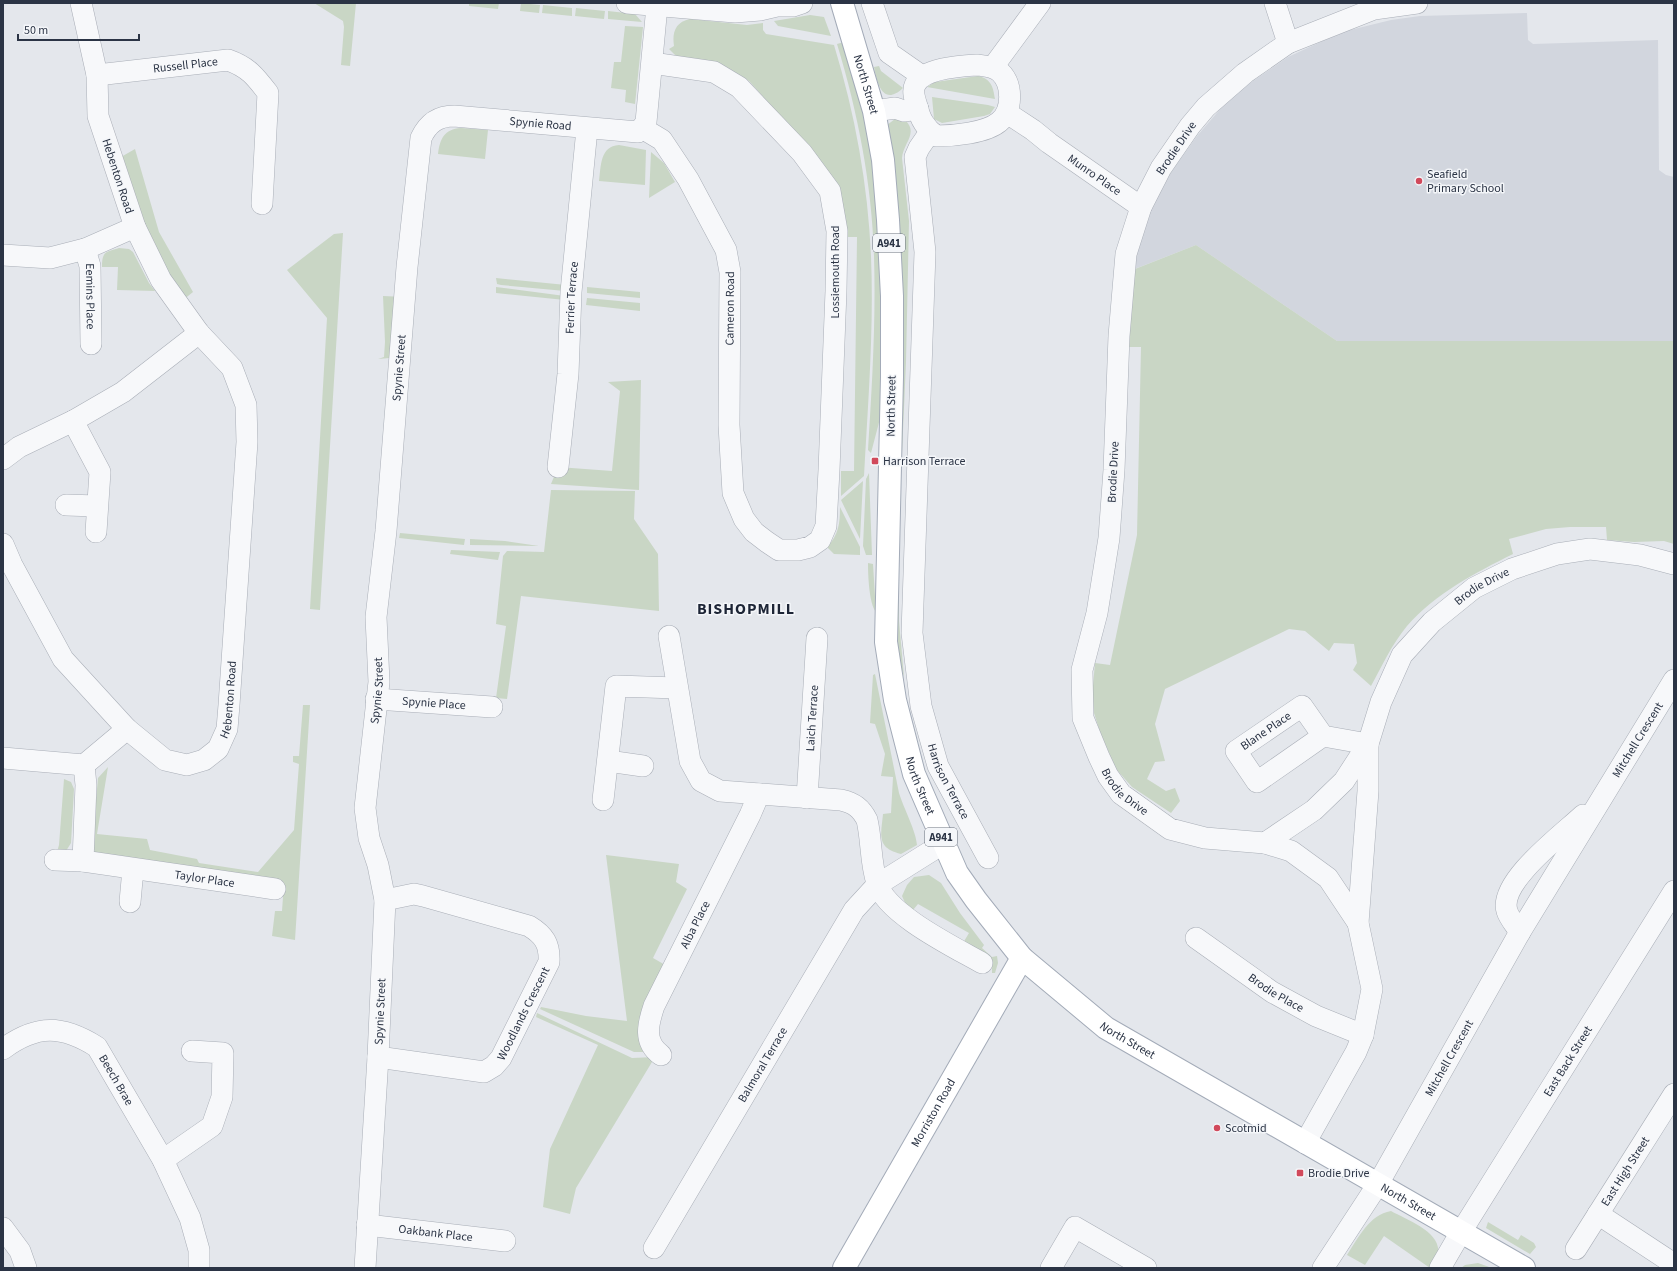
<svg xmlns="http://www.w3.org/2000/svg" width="1677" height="1271" font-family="'Source Sans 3',sans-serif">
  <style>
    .built { fill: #d2d6de }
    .green { fill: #c9d6c5 }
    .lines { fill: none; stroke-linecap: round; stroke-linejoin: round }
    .minor-casing { stroke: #a9aeb7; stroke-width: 22 }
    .major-casing { stroke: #a3abb8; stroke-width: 24 }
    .minor { stroke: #f7f8fa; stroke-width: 21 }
    .major { stroke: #fff; stroke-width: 22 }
    .poi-dot { fill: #d1495b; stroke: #f4f6f9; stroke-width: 1.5 }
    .labels { text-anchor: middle; stroke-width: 3; stroke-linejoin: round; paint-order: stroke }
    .shield { fill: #f4f6f9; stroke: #676e7b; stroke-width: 1 }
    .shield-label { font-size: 11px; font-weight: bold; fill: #2b3445 }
    .street-label { font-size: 12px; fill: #2b3445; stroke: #f4f6f9 }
    .poi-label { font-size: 12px; fill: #2b3445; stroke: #f4f6f9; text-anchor: start }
    .district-label { font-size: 16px; font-weight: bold; letter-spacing: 1px; fill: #1d2536; stroke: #f4f6f9 }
  </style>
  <rect width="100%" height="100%" fill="#e4e7ec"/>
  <path class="built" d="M 1527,13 L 1528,40 L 1533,44 L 1658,40 L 1659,170 L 1666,175 L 1674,177 L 1673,341 L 1337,341 L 1196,245 L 1132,270 L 1144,225 L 1162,185 L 1197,136 L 1222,107 L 1243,88 L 1288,57 L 1342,32 L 1391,20 L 1420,16 Z"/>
  <path class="green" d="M 314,3 L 356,3 L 350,66 L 341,65 L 344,27 L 343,21 Z
    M 469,3 L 499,3 L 498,9 L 469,6 Z
    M 521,3 L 540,5 L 539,13 L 520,11 Z
    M 543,5 L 572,8 L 572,16 L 542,13 Z
    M 576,8 L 605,11 L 604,19 L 575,16 Z
    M 608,11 L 635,14 L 642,22 L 608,19 Z
    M 810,15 L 824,17 L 831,36 L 778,26 L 774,21 Z
    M 690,19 L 747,25 L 763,23 L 763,30 L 766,34 L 834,45 C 855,114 868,185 871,256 C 874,329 868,403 864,476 L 841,496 L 841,471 L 854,471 L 857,237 L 845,237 L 818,161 L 758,91 L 749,81 L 724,67 L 677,57 L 669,49 L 674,46 C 672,33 675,22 690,19 Z
    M 625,26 L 643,27 L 635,104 L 625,102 L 626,90 L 611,88 L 614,62 L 621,62 Z
    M 844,42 L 862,102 L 883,210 L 882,411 L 871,453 L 868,450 C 872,386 876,321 874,256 C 872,185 858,113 837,44 Z
    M 879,66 L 881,71 L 903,88 C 883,107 877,83 874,67 Z
    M 978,76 C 991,79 993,86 995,99 L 927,87 L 935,82 Z
    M 932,97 L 988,105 L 995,107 L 990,114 L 984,116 L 942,123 L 934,119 Z
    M 895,119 L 905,120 C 919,133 903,143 902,158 L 909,221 L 906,362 L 898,545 L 899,621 L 904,677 L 892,637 L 887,125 Z
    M 461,128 L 488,130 L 485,159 L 438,154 C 440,139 444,129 461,128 Z
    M 619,145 L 646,150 L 645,185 L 599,181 C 601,166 600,146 619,145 Z
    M 135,149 L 159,232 L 193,292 L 178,304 L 114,161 Z
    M 651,152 L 664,163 L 675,182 L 649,198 Z
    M 343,233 L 320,610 L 310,609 L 327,318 L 287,270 L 334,234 Z
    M 1196,245 L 1337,341 L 1673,341 L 1674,544 L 1664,541 L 1634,542 L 1607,540 L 1606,527 L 1570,527 L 1546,529 L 1509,539 L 1513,554 C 1475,573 1436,593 1407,626 C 1392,644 1382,666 1371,686 L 1353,670 L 1357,663 L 1354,644 L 1334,643 L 1329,651 L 1305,631 L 1289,629 L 1165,689 L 1155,724 L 1165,761 L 1155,762 L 1147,779 L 1166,791 L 1175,788 L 1180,801 L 1171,813 L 1132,787 L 1116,769 L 1100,732 L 1094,713 L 1092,697 L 1095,663 L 1110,665 L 1137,535 L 1141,347 L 1123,347 L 1135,269 Z
    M 119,248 L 129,249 L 133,252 L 149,283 L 155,291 L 117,290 L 118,267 L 102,267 C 102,251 106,252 119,248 Z
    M 496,278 L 566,285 L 565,291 L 501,285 L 497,284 Z
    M 496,287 L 565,296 L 565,300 L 496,293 Z
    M 587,287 L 640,292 L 640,298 L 587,293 Z
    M 383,296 L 404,297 L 401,357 L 378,359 L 384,357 L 385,342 Z
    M 587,298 L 640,303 L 640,311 L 586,305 Z
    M 641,380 L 639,490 L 551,484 L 558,467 L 612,471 L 620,391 L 608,382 Z
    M 869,473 L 872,555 L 866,555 L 863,546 L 866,479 Z
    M 863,481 L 860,539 L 841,500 Z
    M 551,490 L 635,491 L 634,519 L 658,554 L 659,611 L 521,596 L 507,699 L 496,698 L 506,626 L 496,624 L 503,556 L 507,551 L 544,552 Z
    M 840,507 L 860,547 L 860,555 L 834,554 L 827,547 C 839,535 840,522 840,507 Z
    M 400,533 L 465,539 L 464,545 L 399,538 Z
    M 470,539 L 505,541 L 539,546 L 470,545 Z
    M 451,550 L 500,552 L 498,560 L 450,554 Z
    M 868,563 L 873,564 L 876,612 C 869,604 868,574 868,563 Z
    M 875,674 L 899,793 C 904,809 916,831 917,845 L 901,854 C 876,848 881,835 883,814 L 891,813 L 893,777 L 881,776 L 885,754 L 875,724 L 870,723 L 873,675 Z
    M 303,705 L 310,705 L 295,940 L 272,936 L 275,911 L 282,911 L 284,883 L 223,875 L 95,853 L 92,843 L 98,778 L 108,767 L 97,834 L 147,839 L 150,850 L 197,859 L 199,863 L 258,872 L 294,830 L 299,764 L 293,762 L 293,756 L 299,756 Z
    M 64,779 L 71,782 L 74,789 L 71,843 L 66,851 L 57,852 L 59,845 Z
    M 606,855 L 679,864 L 676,882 L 687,889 L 653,958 L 667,966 L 649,1052 L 634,1052 L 540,1009 L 541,1007 L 586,1016 L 627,1021 Z
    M 929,875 L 941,883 L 960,913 L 984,945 L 982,948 L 992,957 L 997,956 L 998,963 L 995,973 L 992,973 L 992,964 L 963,943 L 969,933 L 918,904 L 913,910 L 906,905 L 902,896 L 907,885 L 914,877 Z
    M 537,1013 L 632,1058 L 655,1057 L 576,1188 L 570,1214 L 543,1207 L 550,1149 L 598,1045 L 536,1017 Z
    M 1391,1211 C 1407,1220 1442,1232 1438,1254 C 1437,1259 1432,1264 1430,1268 L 1384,1236 L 1365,1265 L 1347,1255 C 1359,1237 1369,1215 1391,1211 Z
    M 1488,1222 L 1518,1240 L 1521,1235 L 1534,1243 L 1536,1247 L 1530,1254 L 1486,1228 Z
    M 1478,1263 L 1492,1268 L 1461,1268 L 1465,1265 Z"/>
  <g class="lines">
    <defs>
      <g id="minor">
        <path d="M 627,3 L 735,12 L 760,10 L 777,6 L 793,6 L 802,3"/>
        <path d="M 872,3 L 889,53 L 922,76"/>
        <path d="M 1275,3 L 1288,43"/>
        <path id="s1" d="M 1417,3 L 1374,9 L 1288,43 L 1245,73 L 1206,107 L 1190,126 L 1161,168 L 1141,207 L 1126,254 L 1119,336 L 1114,470 L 1109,538 L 1097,613 L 1082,670 L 1083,718 L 1099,757 L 1108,776 L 1121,794 L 1170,829 L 1205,838 L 1265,843 L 1314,810 L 1344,781 L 1368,744 L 1381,702 L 1402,655 L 1432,622 L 1474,588 L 1512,569 L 1557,554 L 1590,549 L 1640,555 L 1674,564"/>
        <path id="s2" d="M 652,63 L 714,72 L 739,87 L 802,153 L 830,191 L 837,231 L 836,291 L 829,470 L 826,526 L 820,540 L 810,547 L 798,550 L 779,550 L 767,542 L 754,532 L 744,519 L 733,493 L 729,425 L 730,272 L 726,250 L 688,179 L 662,140 L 642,128 L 646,122 L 657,6"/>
        <path d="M 977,65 C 985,66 993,66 1000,72 C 1013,84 1013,111 999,122 C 986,133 953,136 936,136 C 925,128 920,119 917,106 C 915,100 912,91 915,85 C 923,68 960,66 977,65 Z"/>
        <path d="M 993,67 L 1040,3"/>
        <path id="s3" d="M 97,75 L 228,60 C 248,67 255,76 268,93 L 262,204"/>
        <path d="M 874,111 L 895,108 L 904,111 L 918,109"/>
        <path id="s4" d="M 1007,113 L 1033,130 L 1049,143 L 1141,207"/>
        <path id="s5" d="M 930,132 L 919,148 L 915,157 L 925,252 L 912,633 L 921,706 L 938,766 L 988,858"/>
        <path id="s6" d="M 85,249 L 90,266 L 91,344"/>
        <path d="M 3,255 L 50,258 L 85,249 L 135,227"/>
        <path d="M 73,421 L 100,472 L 96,532"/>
        <path d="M 3,459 L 19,447 L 73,421 L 123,392 L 199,333"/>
        <path id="s7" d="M 558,467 L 568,374 L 571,292 L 587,129"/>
        <path d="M 66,505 L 97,506"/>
        <path id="s8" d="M 3,544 L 12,565 L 63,659 L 127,729 L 165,760 L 187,765 L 204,760 L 218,749 L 227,729 L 229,705 L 247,442 L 246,405 L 232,368 L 199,333 L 161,280 L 135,227 L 98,116 L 97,75 L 81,3"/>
        <path d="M 669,636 L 690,761 L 701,781 L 720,791 L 841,800 C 854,803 861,808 867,820 C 872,841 870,862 877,883 C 886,914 954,947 982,963"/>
        <path id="s9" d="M 376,699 L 492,707"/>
        <path d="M 3,758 L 84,765 L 127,729"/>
        <path d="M 608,761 L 643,766"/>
        <path id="s10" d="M 84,765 L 86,785 L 83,861 L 275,889"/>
        <path id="s11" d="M 807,798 L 817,638"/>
        <path d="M 603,800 L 616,686 L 677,688"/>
        <path d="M 1265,843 L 1291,851 L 1328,878 L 1358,923"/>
        <path d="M 55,860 L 83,861"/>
        <path d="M 130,902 L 133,869"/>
        <path d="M 1520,932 C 1516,926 1509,918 1507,911 C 1498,882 1563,834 1583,815"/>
        <path id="s12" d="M 1196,938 L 1272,992 L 1316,1016 L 1363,1035"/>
        <path id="s13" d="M 3,1049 C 37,1024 62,1025 97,1047 L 163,1160 L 190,1218 L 199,1250 L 199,1268"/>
        <path id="s14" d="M 661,1055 C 643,1042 648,1024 654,1006 L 750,815 L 759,794"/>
        <path id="s15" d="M 378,1057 L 484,1072 L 494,1066 L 501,1058 L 549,962 C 550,944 544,935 529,926 L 423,896 L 414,894 L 385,900"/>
        <path id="s16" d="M 1305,1143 L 1356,1052 L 1363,1035 L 1372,989 L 1358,923 L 1368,791 L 1368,744 L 1323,736 L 1257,782 L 1236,751 L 1302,706 L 1323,736"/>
        <path d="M 163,1160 L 212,1126 L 222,1097 L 223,1053 L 192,1051"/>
        <path d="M 1598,1214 L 1674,1264"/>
        <path id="s17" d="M 367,1225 L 505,1241"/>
        <path d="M 3,1228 L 20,1251 L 26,1268"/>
        <path id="s18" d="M 654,1248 L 854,910 L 877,885 L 944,843"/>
        <path id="s19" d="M 1576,1249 L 1674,1094"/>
        <path id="s20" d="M 365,1268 L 378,1057 L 385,900 L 378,865 L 369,838 L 365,808 L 379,682 L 376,617 L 386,531 L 407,267 L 421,138 C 428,123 438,116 454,116 L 638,132 L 642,128"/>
        <path d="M 1051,1268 L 1075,1227 L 1146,1268"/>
        <path id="s21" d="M 1323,1268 L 1378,1184 L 1520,932 L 1674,680"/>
        <path id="s22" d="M 1440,1268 L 1461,1232 L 1674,891"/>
      </g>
      <g id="major">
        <path id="s23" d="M 842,3 L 874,111 L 883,160 L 888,220 L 892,296 L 892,377 L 886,642 L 895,700 L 914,774 L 957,873 L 976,900 L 1022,958 L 1106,1028 L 1524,1268"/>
        <path id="s24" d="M 844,1268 L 1022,958"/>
      </g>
    </defs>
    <use href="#minor" class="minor-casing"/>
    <use href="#major" class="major-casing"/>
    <use href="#minor" class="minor"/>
    <use href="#major" class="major"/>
  </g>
  <g class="poi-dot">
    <circle cx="1419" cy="181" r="4"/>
    <rect x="871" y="457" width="8" height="8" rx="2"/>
    <circle cx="1217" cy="1128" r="4"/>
    <rect x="1296" y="1169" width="8" height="8" rx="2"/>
  </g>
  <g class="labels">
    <g class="shield">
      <rect x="873" y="234" width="32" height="18" rx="3"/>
      <rect x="925" y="828" width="32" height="18" rx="3"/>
    </g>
    <g class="shield-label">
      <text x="889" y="247">A941</text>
      <text x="941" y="841">A941</text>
    </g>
    <g class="street-label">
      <text dy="4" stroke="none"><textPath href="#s3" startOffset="89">Russell Place</textPath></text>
      <text dy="4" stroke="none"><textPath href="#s23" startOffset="85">North Street</textPath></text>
      <text dy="4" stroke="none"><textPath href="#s20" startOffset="1265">Spynie Road</textPath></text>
      <text transform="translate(1176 148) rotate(-56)" y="4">Brodie Drive</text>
      <text dy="4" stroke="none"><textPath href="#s4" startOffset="107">Munro Place</textPath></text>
      <text transform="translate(118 176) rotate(72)" y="4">Hebenton Road</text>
      <text transform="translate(835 272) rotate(-90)" y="4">Lossiemouth Road</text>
      <text dy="4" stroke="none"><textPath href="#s6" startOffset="48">Eemins Place</textPath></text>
      <text dy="4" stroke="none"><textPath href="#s7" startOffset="170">Ferrier Terrace</textPath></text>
      <text dy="4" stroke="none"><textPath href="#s2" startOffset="885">Cameron Road</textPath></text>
      <text dy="4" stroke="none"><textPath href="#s20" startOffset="905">Spynie Street</textPath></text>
      <text transform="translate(891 406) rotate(-89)" y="4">North Street</text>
      <text transform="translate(1113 472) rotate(-87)" y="4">Brodie Drive</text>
      <text dy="4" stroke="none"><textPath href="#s1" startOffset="1465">Brodie Drive</textPath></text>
      <text dy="4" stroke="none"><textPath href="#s20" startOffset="581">Spynie Street</textPath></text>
      <text dy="4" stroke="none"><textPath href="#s8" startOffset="383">Hebenton Road</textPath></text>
      <text dy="4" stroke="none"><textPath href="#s9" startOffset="58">Spynie Place</textPath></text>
      <text dy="4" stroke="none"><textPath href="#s11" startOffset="80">Laich Terrace</textPath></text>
      <text dy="4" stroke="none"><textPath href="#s16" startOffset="616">Blane Place</textPath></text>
      <text dy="4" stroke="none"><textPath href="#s21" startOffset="615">Mitchell Crescent</textPath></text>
      <text dy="4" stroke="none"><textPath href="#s5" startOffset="660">Harrison Terrace</textPath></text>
      <text dy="4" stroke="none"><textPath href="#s23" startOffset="793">North Street</textPath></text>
      <text dy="4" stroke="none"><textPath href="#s1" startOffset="963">Brodie Drive</textPath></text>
      <text dy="4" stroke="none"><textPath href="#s10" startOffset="219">Taylor Place</textPath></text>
      <text dy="4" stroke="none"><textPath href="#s14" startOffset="145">Alba Place</textPath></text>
      <text dy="4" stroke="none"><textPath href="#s12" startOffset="97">Brodie Place</textPath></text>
      <text dy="4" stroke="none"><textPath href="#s20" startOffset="257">Spynie Street</textPath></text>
      <text dy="4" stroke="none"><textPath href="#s15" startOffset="179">Woodlands Crescent</textPath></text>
      <text dy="4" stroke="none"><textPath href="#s23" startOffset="1129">North Street</textPath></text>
      <text dy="4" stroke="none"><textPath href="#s21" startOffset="245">Mitchell Crescent</textPath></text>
      <text dy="4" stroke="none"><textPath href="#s22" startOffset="243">East Back Street</textPath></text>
      <text dy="4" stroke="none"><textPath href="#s18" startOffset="213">Balmoral Terrace</textPath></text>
      <text dy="4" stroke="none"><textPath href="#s13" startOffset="140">Beech Brae</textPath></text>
      <text dy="4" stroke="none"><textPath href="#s24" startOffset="179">Morriston Road</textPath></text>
      <text dy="4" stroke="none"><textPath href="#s19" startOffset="92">East High Street</textPath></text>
      <text dy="4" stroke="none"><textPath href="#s23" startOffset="1453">North Street</textPath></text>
      <text dy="4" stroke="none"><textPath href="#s17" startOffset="69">Oakbank Place</textPath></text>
    </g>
    <g class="poi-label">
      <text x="1427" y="178">Seafield<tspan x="1427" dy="14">Primary School</tspan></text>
      <text x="883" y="465">Harrison Terrace</text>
      <text x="1225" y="1132">Scotmid</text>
      <text x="1308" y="1177">Brodie Drive</text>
    </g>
    <g class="district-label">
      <text x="746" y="614">BISHOPMILL</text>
    </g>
  </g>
  <rect width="1677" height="1271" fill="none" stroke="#2b3445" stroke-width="8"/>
  <path d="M18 34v6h121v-6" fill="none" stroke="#2b3445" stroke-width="2"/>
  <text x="24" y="34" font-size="12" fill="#2b3445" stroke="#f4f6f9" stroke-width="3" paint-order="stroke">50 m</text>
</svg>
